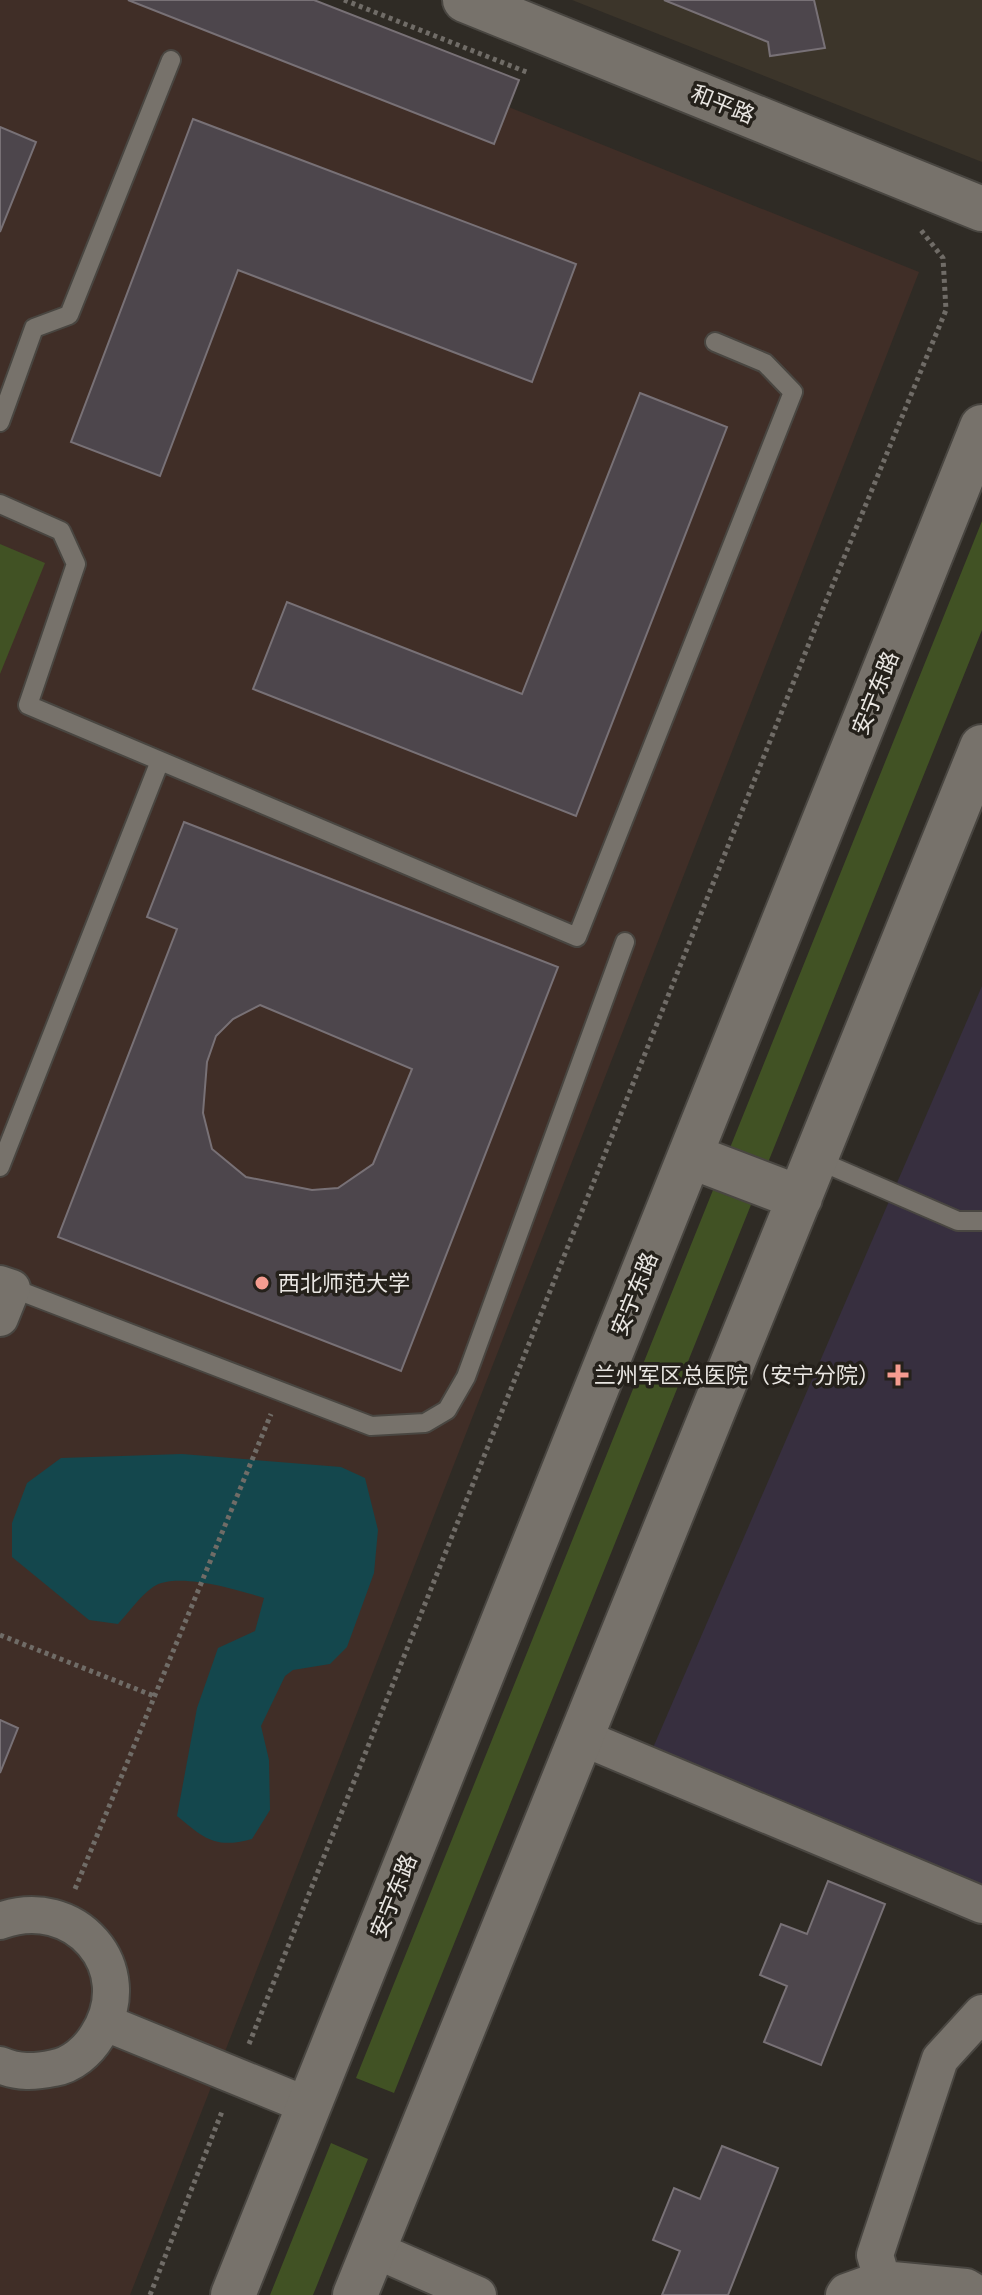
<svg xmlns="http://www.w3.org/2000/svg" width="982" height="2295" font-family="Karla,'Noto Sans SC',sans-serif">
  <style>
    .built { fill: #3c352a }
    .education { fill: #402e27 }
    .medical { fill: #372f3f }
    .green { fill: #415224 }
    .water { fill: #14474d }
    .building { fill: #4d464c; stroke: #787176; stroke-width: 2; fill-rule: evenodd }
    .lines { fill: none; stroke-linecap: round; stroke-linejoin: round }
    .lane-casing { stroke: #494641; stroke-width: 22 }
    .street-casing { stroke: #494641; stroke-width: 40 }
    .secondary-casing { stroke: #494641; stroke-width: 48 }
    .path { stroke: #706c67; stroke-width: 5; stroke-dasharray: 4 4; stroke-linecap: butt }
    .lane { stroke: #77726b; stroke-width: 18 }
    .street { stroke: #77726b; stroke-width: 36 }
    .secondary { stroke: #77726b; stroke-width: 44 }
    .poi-dot { fill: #f59c90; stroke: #25211b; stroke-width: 3 }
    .labels { text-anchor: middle; stroke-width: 7; stroke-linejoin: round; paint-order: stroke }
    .street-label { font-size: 22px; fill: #e9e6e2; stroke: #25211b }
    .poi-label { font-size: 22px; fill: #e9e6e2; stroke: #25211b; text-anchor: start }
  </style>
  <rect width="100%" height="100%" fill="#2f2b25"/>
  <path class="built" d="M 572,0 L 982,0 L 982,162 Z"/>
  <path class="education" d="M 0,0 L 243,0 L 919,272 L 130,2295 L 0,2295 Z"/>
  <path class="medical" d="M 982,986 L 982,1907 L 646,1764 Z"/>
  <path class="green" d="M 982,521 L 982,630 L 394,2093 L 356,2078 Z
    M 0,544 L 45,563 L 0,674 Z
    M 331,2143 L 368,2159 L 313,2295 L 270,2295 Z"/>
  <path class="water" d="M 182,1454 L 341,1467 L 365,1478 L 378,1530 L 374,1573 L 347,1647 L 330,1664 L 293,1670 L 285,1676 L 261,1726 L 269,1760 L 270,1810 L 252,1839 C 215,1849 205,1839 177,1816 L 197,1708 L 218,1648 L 255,1631 L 264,1598 C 238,1590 176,1571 153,1587 C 140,1596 129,1612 118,1624 L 89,1620 L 12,1557 L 12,1523 L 27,1483 L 61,1458 Z"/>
  <path class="building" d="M 128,0 L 314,0 L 519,80 L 494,144 Z
    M 664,0 L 814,0 L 825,48 L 770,56 L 768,42 Z
    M 193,119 L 576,264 L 532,382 L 238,270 L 160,476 L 71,442 Z
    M 0,127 L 36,142 L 0,232 Z
    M 640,393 L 727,427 L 576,816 L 253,689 L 287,602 L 522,694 Z
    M 184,822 L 558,967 L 401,1371 L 58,1237 L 177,929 L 147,917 ZM 260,1005 L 412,1069 L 373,1164 L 338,1188 L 312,1190 L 246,1177 L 212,1149 L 203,1113 L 207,1062 L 216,1036 L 233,1019 Z
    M 0,1720 L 18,1728 L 0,1773 Z
    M 828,1881 L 885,1904 L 821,2065 L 764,2042 L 787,1986 L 760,1975 L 781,1924 L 807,1934 Z
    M 722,2146 L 778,2168 L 728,2295 L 662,2295 L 680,2251 L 653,2240 L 674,2188 L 700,2199 Z"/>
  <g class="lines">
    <defs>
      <path id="lane" d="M 0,422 L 34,328 L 69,315 L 171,60
        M 0,504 L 61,531 L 76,564 L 28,705 L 577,937 L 793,392 L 765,363 L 715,342
        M 815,1159 L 958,1221 L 982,1221
        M 0,1167 L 160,761
        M 12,1288 L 371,1426 L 425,1423 L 447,1410 L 466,1377 L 625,942"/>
      <path id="street" d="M 0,1284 L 12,1288 L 0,1318
        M 581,1737 L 982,1905
        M 0,1921 C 74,1893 141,1968 97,2036 C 88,2051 72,2065 54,2068 C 35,2072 18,2073 0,2065
        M 106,2023 L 309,2106
        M 373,2249 L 478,2295
        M 882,2279 L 875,2255 L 940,2059 L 982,2013
        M 844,2295 L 846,2292 L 882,2279 L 966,2287 L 980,2295"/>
      <path id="secondary" d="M 465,0 L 982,209
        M 690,1156 L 800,1198
        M 233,2295 L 982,427
        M 355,2295 L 982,747"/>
    </defs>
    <use href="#lane" class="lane-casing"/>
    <use href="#street" class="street-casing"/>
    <use href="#secondary" class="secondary-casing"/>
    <path class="path" d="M 344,0 L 529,73
      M 0,1635 L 154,1696
      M 75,1889 L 271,1414
      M 249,2044 L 822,611 L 946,310 L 943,258 L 920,229
      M 150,2295 L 223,2109"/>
    <use href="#lane" class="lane"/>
    <use href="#street" class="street"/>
    <use href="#secondary" class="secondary"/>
  </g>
  <g class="poi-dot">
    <circle cx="262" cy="1283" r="8"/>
    <path d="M894 1363h8v8h8v8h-8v8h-8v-8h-8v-8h8z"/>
  </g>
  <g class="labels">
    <g class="street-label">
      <text transform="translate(723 104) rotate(22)" y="8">和平路</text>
      <text transform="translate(875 693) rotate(-68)" y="8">安宁东路</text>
      <text transform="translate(634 1294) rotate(-68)" y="8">安宁东路</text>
      <text transform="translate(393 1896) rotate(-68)" y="8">安宁东路</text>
    </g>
    <g class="poi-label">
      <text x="278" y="1291">西北师范大学</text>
      <text x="880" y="1383" text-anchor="end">兰州军区总医院（安宁分院）</text>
    </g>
  </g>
</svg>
